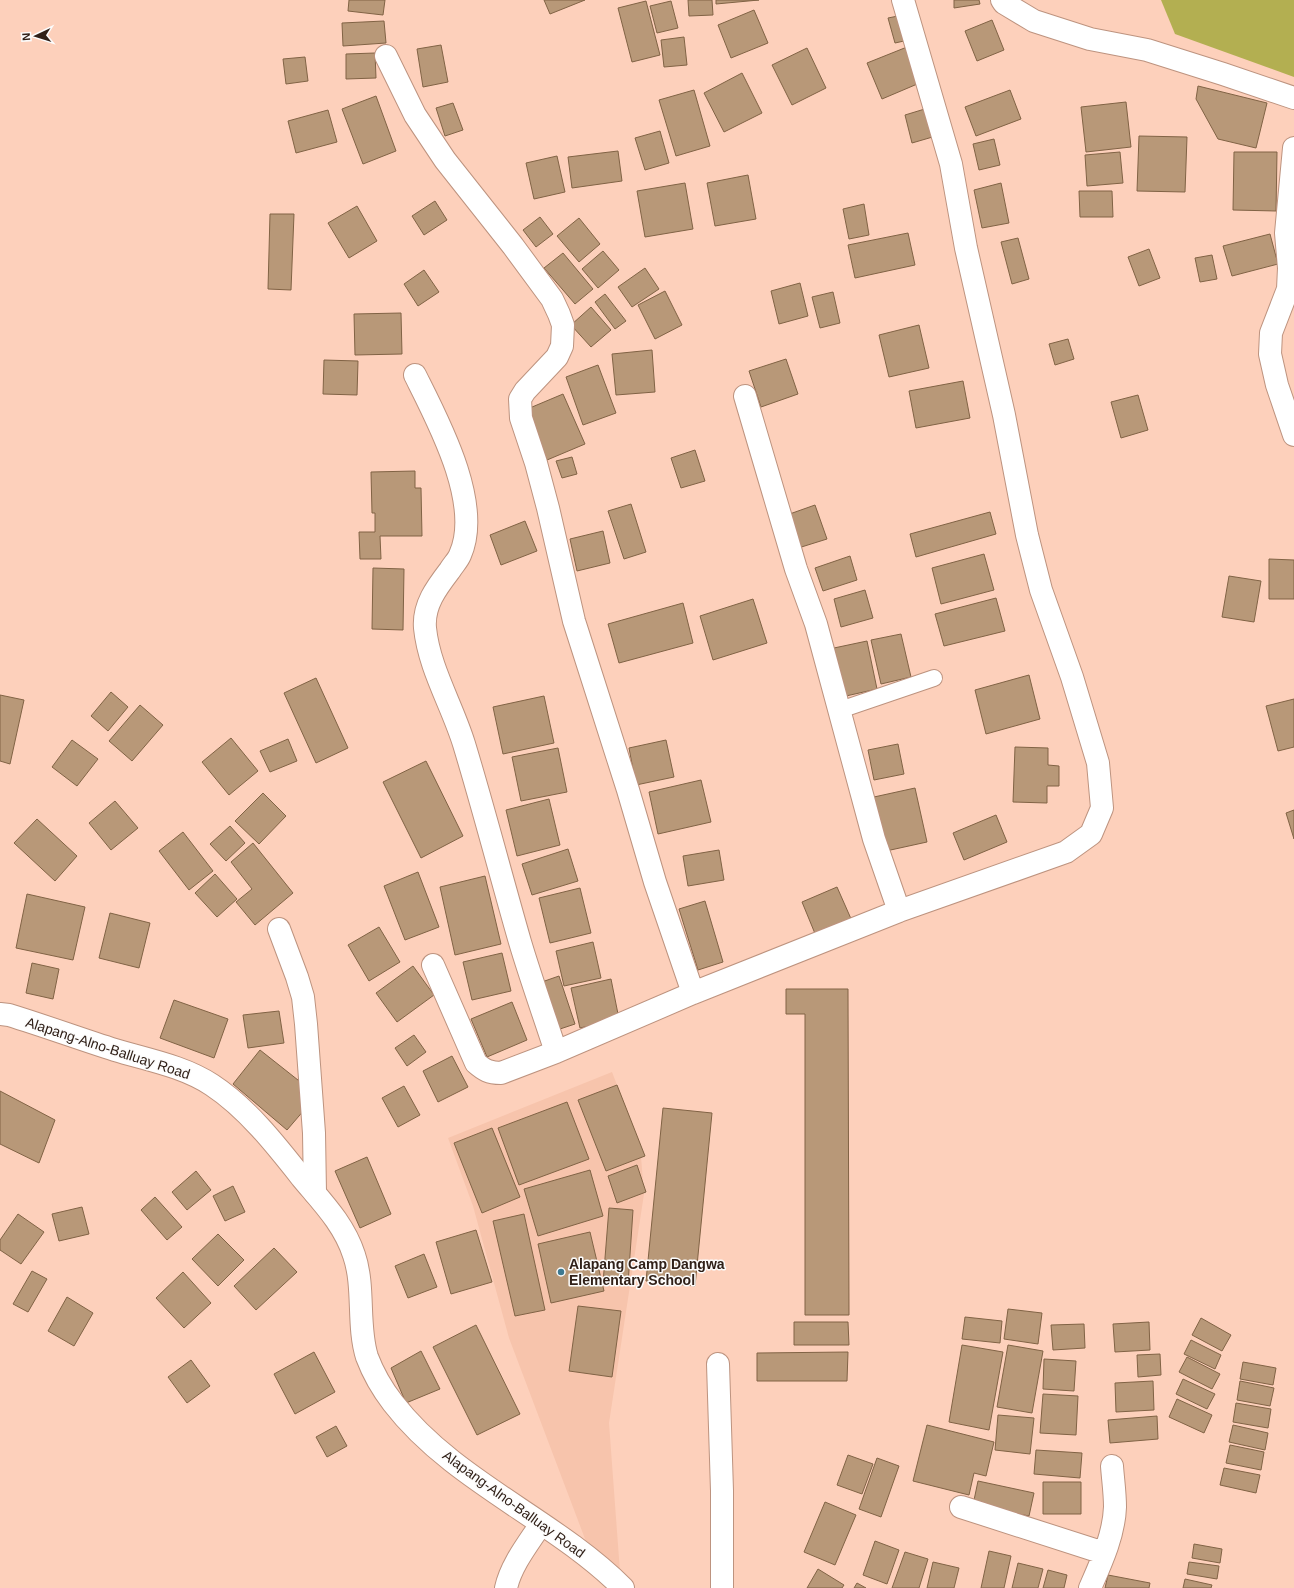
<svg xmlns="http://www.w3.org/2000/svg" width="1294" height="1588" font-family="Helvetica,sans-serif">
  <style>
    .built { fill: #f7c4ac }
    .green { fill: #b3af51 }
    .building { fill: #b89878; stroke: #816345 }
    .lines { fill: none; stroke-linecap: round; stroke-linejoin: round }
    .lane-casing { stroke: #bd937f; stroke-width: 18 }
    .street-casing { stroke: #bd937f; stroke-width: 24 }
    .secondary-casing { stroke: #bd937f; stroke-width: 24 }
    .lane { stroke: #fff; stroke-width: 16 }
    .street { stroke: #fff; stroke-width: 22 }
    .secondary { stroke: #fff; stroke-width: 22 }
    .poi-dot { fill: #3d7991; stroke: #fcfcfc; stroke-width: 1.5 }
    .labels { text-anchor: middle; stroke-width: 3; stroke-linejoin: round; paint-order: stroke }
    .street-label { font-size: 14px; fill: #302018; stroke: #fcfcfc }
    .poi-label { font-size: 14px; font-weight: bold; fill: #302018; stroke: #fcfcfc; text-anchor: start }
  </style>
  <rect width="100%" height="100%" fill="#fdd0bb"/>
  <path class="built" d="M 612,1072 L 640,1144 L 644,1194 L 609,1423 L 620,1572 L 593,1560 L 509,1338 L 473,1206 L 448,1138 Z"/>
  <path class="green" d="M 1161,0 L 1294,0 L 1294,77 L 1175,34 Z"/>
  <path class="building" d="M 349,0 L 385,0 L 383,15 L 348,11 Z
    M 544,0 L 585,0 L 550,14 Z
    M 688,0 L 712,0 L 713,15 L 689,16 Z
    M 716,0 L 759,0 L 716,4 Z
    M 954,0 L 979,0 L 980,4 L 954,8 Z
    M 646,1 L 660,55 L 632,62 L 618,8 Z
    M 671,1 L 678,28 L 657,33 L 650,6 Z
    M 754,10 L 768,43 L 731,58 L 718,25 Z
    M 898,16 L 904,41 L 895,43 L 888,18 Z
    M 992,20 L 1004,50 L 977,61 L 965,31 Z
    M 384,21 L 386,43 L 343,46 L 342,23 Z
    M 684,37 L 687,65 L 664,67 L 661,40 Z
    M 441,45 L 448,82 L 423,87 L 417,49 Z
    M 907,47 L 922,82 L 882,99 L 867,63 Z
    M 807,48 L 826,88 L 792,105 L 772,65 Z
    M 375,53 L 376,78 L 346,79 L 346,54 Z
    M 305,57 L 308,81 L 286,84 L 283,59 Z
    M 742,73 L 762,113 L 724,132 L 704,93 Z
    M 1198,86 L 1267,103 L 1256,148 L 1218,139 L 1196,99 Z
    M 694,90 L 710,146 L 676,156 L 659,100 Z
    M 1010,90 L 1021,119 L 976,136 L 965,107 Z
    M 376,96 L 396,151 L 363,164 L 342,109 Z
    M 1126,102 L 1131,147 L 1086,152 L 1081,107 Z
    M 453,103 L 463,130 L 445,136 L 436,108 Z
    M 928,108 L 936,136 L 912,143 L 905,115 Z
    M 328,110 L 337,142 L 296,153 L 288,121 Z
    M 660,131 L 669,163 L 645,170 L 635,138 Z
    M 1139,136 L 1187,137 L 1185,192 L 1137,191 Z
    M 994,139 L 1000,165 L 979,170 L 973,144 Z
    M 618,151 L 622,181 L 572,188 L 568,157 Z
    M 1120,152 L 1123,183 L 1087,186 L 1085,155 Z
    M 1234,152 L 1277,152 L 1276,211 L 1233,210 Z
    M 557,156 L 565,192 L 534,199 L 526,163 Z
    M 748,175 L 756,219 L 715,226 L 707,183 Z
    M 685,183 L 693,229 L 645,237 L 637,191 Z
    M 1001,183 L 1009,223 L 982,228 L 974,190 Z
    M 1079,191 L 1112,191 L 1113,217 L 1080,217 Z
    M 435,201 L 447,220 L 424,235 L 412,216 Z
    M 864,204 L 869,235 L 849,239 L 843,209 Z
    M 357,206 L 377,241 L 349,258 L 328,223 Z
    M 270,214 L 294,214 L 291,290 L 268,289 Z
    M 540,217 L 553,234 L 536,247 L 523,230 Z
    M 579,218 L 600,244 L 579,262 L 557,236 Z
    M 908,233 L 915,265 L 855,278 L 848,245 Z
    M 1270,234 L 1278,264 L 1232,276 L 1223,246 Z
    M 1018,238 L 1029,279 L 1012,284 L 1001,242 Z
    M 1149,249 L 1160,278 L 1139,286 L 1128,257 Z
    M 603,251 L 619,270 L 598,288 L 582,269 Z
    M 563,253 L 593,289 L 575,304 L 544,268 Z
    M 1212,255 L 1217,279 L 1200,282 L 1195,258 Z
    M 645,268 L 659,289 L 632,307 L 618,287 Z
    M 424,270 L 439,292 L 418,306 L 404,284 Z
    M 800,283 L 808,316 L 779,324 L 771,291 Z
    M 665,291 L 682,325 L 655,339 L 638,305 Z
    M 833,292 L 840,323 L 820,328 L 812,297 Z
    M 605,294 L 626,321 L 615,329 L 595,302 Z
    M 591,307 L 611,330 L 591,347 L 571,325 Z
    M 401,313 L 402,354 L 355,355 L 354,314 Z
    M 919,325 L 929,368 L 889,377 L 879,335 Z
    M 1068,339 L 1074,359 L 1055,365 L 1049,344 Z
    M 652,350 L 655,392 L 616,395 L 612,354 Z
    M 786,359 L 798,394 L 761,407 L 749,371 Z
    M 324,360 L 358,361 L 357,395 L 323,394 Z
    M 598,365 L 616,413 L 583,425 L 566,377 Z
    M 963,381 L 970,418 L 916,428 L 909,391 Z
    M 563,394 L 585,444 L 547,460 L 525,410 Z
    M 1138,395 L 1148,430 L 1121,438 L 1111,402 Z
    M 695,450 L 705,481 L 681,488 L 671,458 Z
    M 572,457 L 577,474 L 562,478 L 556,461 Z
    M 415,471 L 415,488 L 421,488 L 422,536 L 380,536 L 381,559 L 360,559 L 359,532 L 375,532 L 375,513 L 372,513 L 371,472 Z
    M 631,504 L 646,552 L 624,559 L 608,511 Z
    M 815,505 L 827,539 L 795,549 L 784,516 Z
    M 990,512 L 996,534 L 916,557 L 910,534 Z
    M 525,521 L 537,551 L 501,565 L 490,535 Z
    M 603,531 L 610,563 L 577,571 L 570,539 Z
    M 984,554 L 994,590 L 941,604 L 932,568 Z
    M 850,556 L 857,580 L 823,591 L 815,568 Z
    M 1269,559 L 1294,560 L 1294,599 L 1269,599 Z
    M 373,568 L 404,569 L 403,630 L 372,629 Z
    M 1229,576 L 1261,581 L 1254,622 L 1222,617 Z
    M 865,590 L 873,618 L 841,627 L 834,599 Z
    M 996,598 L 1005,631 L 944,646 L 935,614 Z
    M 753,599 L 767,643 L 713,660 L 700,616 Z
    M 683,603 L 693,643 L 619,663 L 608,624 Z
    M 901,634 L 911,677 L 881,684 L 871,640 Z
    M 867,641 L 877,689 L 846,696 L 834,648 Z
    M 1029,675 L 1040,719 L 986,734 L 975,690 Z
    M 316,678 L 348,748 L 316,763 L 284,693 Z
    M 111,692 L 128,707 L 108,731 L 91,716 Z
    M 0,695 L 24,700 L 10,764 L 0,761 Z
    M 544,696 L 554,743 L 503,754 L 493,707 Z
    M 1294,699 L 1294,747 L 1278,751 L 1266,706 Z
    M 140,705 L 163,725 L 132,761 L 109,741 Z
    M 231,738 L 258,771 L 229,795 L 202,762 Z
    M 288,739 L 297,761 L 270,772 L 260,751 Z
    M 72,740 L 98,759 L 77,786 L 52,767 Z
    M 666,740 L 674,777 L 636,785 L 629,748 Z
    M 898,744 L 904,774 L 874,780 L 868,750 Z
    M 1015,747 L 1048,748 L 1048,765 L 1059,766 L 1059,786 L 1047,786 L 1047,803 L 1013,802 Z
    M 558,748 L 567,792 L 521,801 L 512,757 Z
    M 426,761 L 463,836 L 421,858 L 383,782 Z
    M 701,780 L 711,822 L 658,834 L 649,792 Z
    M 915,788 L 927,842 L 886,851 L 874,797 Z
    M 263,793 L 286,816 L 259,844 L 235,821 Z
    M 549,799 L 560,845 L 517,856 L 506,810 Z
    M 115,801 L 138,828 L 111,850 L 89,823 Z
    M 1294,810 L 1294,839 L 1286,813 Z
    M 996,815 L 1007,842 L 964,860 L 953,833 Z
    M 37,819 L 77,856 L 55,881 L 14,843 Z
    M 230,826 L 245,843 L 226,861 L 210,844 Z
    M 183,832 L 213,871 L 189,890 L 159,851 Z
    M 253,843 L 293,893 L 255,925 L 236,902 L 252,889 L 231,862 Z
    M 568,849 L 578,881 L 532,895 L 522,864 Z
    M 719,850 L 724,880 L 688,886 L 683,856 Z
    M 418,872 L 439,927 L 405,940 L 384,886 Z
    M 215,874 L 237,899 L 217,917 L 195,893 Z
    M 485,876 L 501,944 L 455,955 L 440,887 Z
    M 837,887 L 852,921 L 816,936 L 802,902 Z
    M 580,888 L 591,933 L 550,943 L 539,898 Z
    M 27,894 L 85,907 L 73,960 L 16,948 Z
    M 705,901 L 723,962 L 698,970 L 679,909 Z
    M 110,913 L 150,923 L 139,968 L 99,958 Z
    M 379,927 L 400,962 L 369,981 L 348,945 Z
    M 593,942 L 601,978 L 564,986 L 556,951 Z
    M 502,953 L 511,991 L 472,1000 L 463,962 Z
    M 32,963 L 59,969 L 53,999 L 26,993 Z
    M 413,966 L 434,995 L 397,1022 L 376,993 Z
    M 559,976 L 575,1024 L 554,1031 L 539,983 Z
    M 611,979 L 619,1019 L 580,1028 L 571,988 Z
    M 786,989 L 848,989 L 849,1315 L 805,1315 L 805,1014 L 786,1014 Z
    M 174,1000 L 228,1019 L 214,1058 L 160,1038 Z
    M 512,1002 L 527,1040 L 487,1057 L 471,1019 Z
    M 279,1011 L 284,1043 L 248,1048 L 243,1015 Z
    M 414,1035 L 426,1052 L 407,1066 L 395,1048 Z
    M 260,1050 L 303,1084 L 305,1109 L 287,1130 L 233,1084 Z
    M 452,1056 L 468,1087 L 438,1102 L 423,1071 Z
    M 617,1085 L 645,1156 L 606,1171 L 578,1100 Z
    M 404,1086 L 420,1115 L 398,1127 L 382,1098 Z
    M 0,1091 L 55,1120 L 39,1163 L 0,1144 Z
    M 567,1102 L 589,1159 L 519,1185 L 498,1128 Z
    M 663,1108 L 712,1113 L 695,1286 L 646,1281 Z
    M 492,1128 L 520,1197 L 482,1213 L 454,1143 Z
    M 367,1157 L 391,1214 L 360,1228 L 335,1171 Z
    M 637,1165 L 646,1192 L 617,1203 L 608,1176 Z
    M 590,1170 L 603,1216 L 538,1236 L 524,1189 Z
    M 196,1171 L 211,1190 L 187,1210 L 172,1192 Z
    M 233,1186 L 245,1212 L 225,1221 L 213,1196 Z
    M 155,1197 L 182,1227 L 167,1240 L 141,1210 Z
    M 82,1207 L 89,1234 L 59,1241 L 52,1214 Z
    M 609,1208 L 633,1210 L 628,1285 L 603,1283 Z
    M 18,1214 L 44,1232 L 21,1264 L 0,1250 L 0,1240 Z
    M 524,1214 L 545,1310 L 515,1316 L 493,1221 Z
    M 476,1230 L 492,1282 L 451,1294 L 436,1242 Z
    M 590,1232 L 604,1291 L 551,1303 L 538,1244 Z
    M 218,1234 L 244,1260 L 218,1286 L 192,1259 Z
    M 274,1248 L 297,1272 L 256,1310 L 234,1286 Z
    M 424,1254 L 437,1287 L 408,1298 L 395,1266 Z
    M 32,1271 L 47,1279 L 28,1312 L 13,1304 Z
    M 183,1272 L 211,1303 L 184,1328 L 156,1298 Z
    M 67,1297 L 93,1313 L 74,1346 L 48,1331 Z
    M 578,1306 L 621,1311 L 612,1377 L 569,1371 Z
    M 1008,1309 L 1042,1313 L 1038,1344 L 1004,1339 Z
    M 965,1317 L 1002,1321 L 1000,1343 L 962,1339 Z
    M 1201,1318 L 1231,1335 L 1222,1351 L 1192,1335 Z
    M 794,1322 L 848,1322 L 849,1345 L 794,1345 Z
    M 1149,1322 L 1150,1350 L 1115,1352 L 1113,1324 Z
    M 1084,1324 L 1085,1348 L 1053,1350 L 1051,1325 Z
    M 476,1325 L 520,1414 L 477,1435 L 433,1347 Z
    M 1191,1340 L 1221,1355 L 1215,1369 L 1184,1354 Z
    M 962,1345 L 1003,1352 L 989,1430 L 949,1422 Z
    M 1008,1345 L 1043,1351 L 1032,1413 L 997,1407 Z
    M 421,1351 L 440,1389 L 406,1403 L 391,1368 Z
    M 314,1352 L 335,1392 L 295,1414 L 274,1374 Z
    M 848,1352 L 847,1381 L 757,1381 L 757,1353 Z
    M 1160,1354 L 1161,1375 L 1138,1377 L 1137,1355 Z
    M 1187,1357 L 1220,1374 L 1212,1389 L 1179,1372 Z
    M 1044,1359 L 1076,1361 L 1074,1391 L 1043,1389 Z
    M 191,1360 L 210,1386 L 187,1403 L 168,1377 Z
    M 1243,1362 L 1276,1368 L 1273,1385 L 1240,1379 Z
    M 1183,1379 L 1215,1394 L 1207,1409 L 1176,1394 Z
    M 1153,1381 L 1154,1410 L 1116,1412 L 1115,1383 Z
    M 1240,1381 L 1274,1388 L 1270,1406 L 1237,1400 Z
    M 1043,1394 L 1078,1396 L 1076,1435 L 1040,1433 Z
    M 1177,1399 L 1212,1415 L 1204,1433 L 1169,1417 Z
    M 1236,1403 L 1271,1409 L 1268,1428 L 1233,1422 Z
    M 998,1415 L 1034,1418 L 1030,1454 L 995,1450 Z
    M 1157,1416 L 1158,1439 L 1110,1443 L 1108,1420 Z
    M 927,1425 L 994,1442 L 986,1476 L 974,1473 L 969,1495 L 913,1481 Z
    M 1233,1425 L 1268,1433 L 1265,1450 L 1229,1442 Z
    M 336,1426 L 347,1446 L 327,1457 L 316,1437 Z
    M 1230,1445 L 1264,1452 L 1261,1470 L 1226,1463 Z
    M 1036,1450 L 1082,1453 L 1080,1478 L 1034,1474 Z
    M 848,1455 L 873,1464 L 862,1494 L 837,1485 Z
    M 877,1458 L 899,1466 L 881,1517 L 859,1509 Z
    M 1224,1468 L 1260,1475 L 1256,1493 L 1220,1485 Z
    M 978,1481 L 1034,1493 L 1029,1516 L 973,1505 Z
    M 1043,1482 L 1081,1482 L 1081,1514 L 1043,1514 Z
    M 825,1502 L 856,1515 L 835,1565 L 804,1552 Z
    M 875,1541 L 899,1550 L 887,1584 L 863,1575 Z
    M 1194,1544 L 1222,1549 L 1220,1563 L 1192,1558 Z
    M 989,1551 L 1011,1556 L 1004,1588 L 981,1588 Z
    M 905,1552 L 928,1559 L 919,1588 L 892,1588 Z
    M 933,1562 L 959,1568 L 954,1588 L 927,1588 Z
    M 1189,1562 L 1219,1566 L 1217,1579 L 1187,1574 Z
    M 1018,1563 L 1043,1569 L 1038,1588 L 1012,1588 Z
    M 818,1569 L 844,1585 L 842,1588 L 807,1588 Z
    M 1048,1570 L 1067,1575 L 1064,1588 L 1043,1588 Z
    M 1108,1575 L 1150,1583 L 1149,1588 L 1105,1588 Z
    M 1185,1579 L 1212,1585 L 1211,1588 L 1183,1588 Z
    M 857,1583 L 866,1588 L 854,1588 Z"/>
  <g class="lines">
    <defs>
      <path id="lane" d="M 840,710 L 934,678"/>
      <path id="street" d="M 386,56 L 415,115 L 445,160 L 513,246 L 552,299 L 559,314 L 563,325 L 562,346 L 557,357 L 525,391 L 520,399 L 521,418 L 536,463 L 548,508 L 574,621 L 628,790 L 655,882 L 693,993
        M 1294,148 L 1286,233 L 1289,268 L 1288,289 L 1271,333 L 1270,354 L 1277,385 L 1294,435
        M 415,375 C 438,421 483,504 460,555 C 458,560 453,565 450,570 C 437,587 423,605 425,628 C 429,668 452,705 464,744 C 484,810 501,876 520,942 C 531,979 544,1015 556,1052
        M 745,396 L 796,569 L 816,624 L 874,839 L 899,911
        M 279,929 L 297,977 L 303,997 L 306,1024 L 314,1133 L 315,1193
        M 433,965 L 476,1063 C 484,1070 489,1073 501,1073 L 556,1052 L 693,993 L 899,911 L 1066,852 L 1091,834 L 1102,808 L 1098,763 L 1072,677 L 1041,590 L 1027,535 L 1004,415 L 966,248 L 951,164 L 903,0
        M 718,1364 L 722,1491 L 722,1588
        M 961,1507 L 1104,1553
        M 506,1588 C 511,1565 528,1544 541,1524
        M 1090,1588 C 1101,1563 1114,1535 1115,1507 C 1115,1493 1113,1480 1112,1466"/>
      <path id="secondary" d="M 1002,0 L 1004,3 L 1034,21 L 1090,39 L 1147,50 L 1223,74 L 1294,98
        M 0,1014 L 9,1015 C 45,1026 80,1039 115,1050 C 148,1060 183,1066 212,1085 C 247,1108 276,1145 302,1178 C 322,1202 344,1224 354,1255 C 365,1287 357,1326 367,1357 C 373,1373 383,1390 393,1403 C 453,1481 554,1519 623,1588"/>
    </defs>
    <use href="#lane" class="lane-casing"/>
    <use href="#street" class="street-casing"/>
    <use href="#secondary" class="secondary-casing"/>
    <use href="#lane" class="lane"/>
    <use href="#street" class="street"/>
    <use href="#secondary" class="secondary"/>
  </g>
  <circle class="poi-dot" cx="561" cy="1272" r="4"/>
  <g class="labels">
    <g class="street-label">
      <text transform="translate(108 1048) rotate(18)" y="5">Alapang-Alno-Balluay Road</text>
      <text transform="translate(514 1504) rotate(36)" y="5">Alapang-Alno-Balluay Road</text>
    </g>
    <g class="poi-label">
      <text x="569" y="1269">Alapang Camp Dangwa<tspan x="569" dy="16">Elementary School</tspan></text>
    </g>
  </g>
  <g transform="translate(36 36) rotate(266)" stroke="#fcfcfc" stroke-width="3" paint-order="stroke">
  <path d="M0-3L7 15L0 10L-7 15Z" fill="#302018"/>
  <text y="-6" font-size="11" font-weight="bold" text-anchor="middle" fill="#302018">N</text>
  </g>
</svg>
